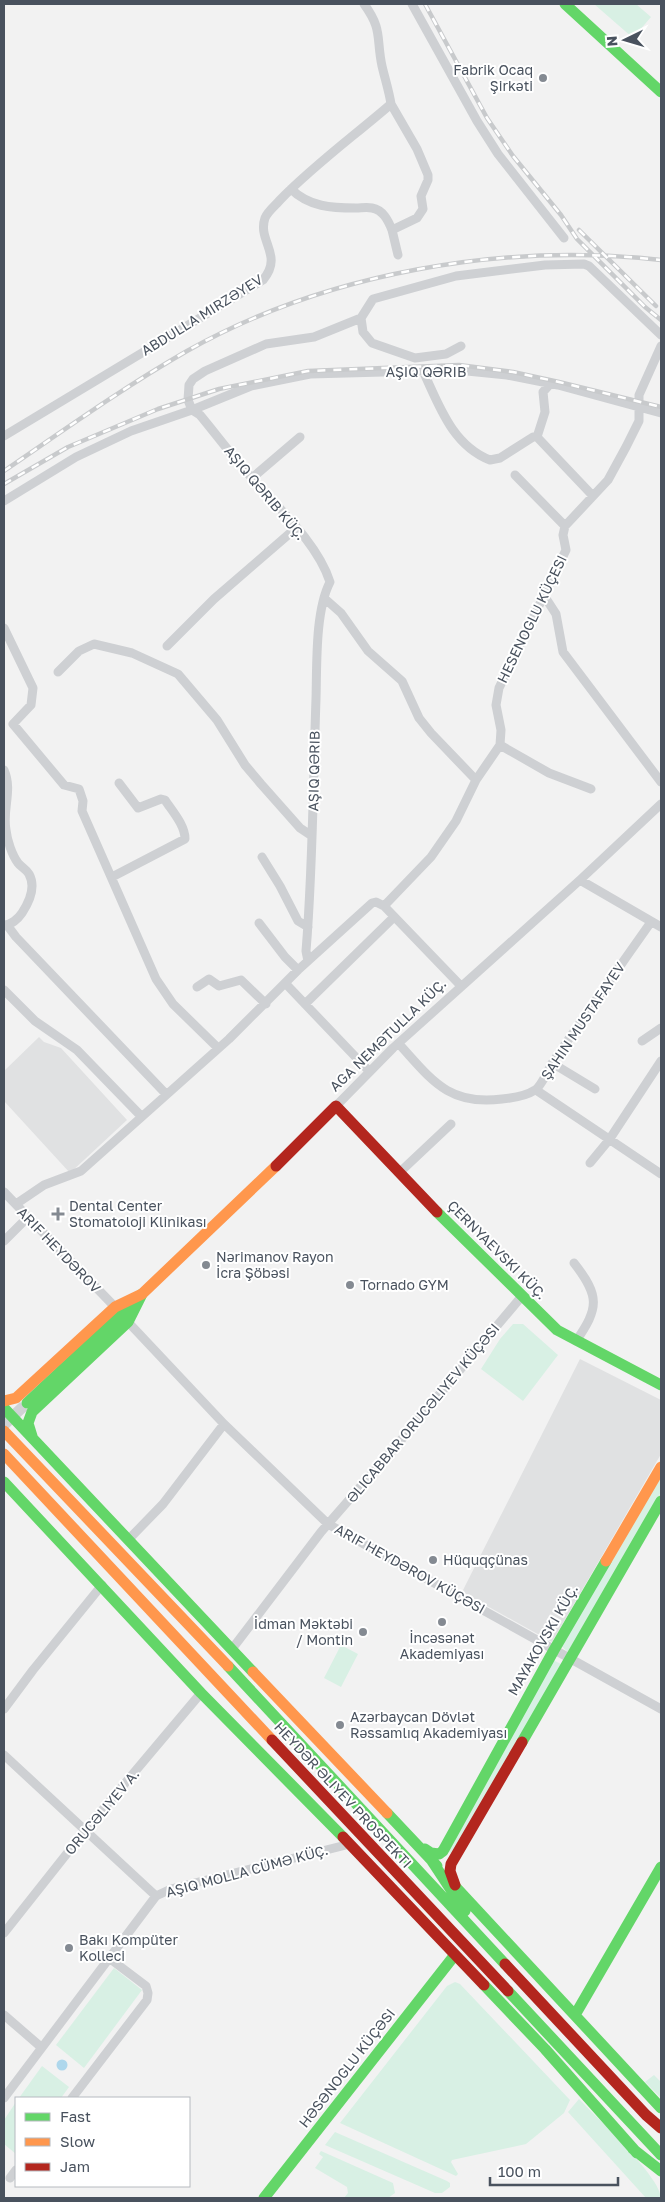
<svg xmlns="http://www.w3.org/2000/svg" width="665" height="2202" font-family="'Golos Text',sans-serif">
  <style>
    .education { fill: #e0e1e2 }
    .green { fill: #d8f0e4 }
    .water { fill: #aed7ec }
    .lines { fill: none; stroke-linecap: round; stroke-linejoin: round }
    .secondary-tunnel { stroke: #d0d2d4; stroke-width: 11; stroke-dasharray: 11 5.5; stroke-linecap: butt }
    .street { stroke: #ced0d3; stroke-width: 9 }
    .fast { stroke: #63d668; stroke-width: 11 }
    .slow { stroke: #ff974d; stroke-width: 11 }
    .jam { stroke: #b3261e; stroke-width: 11 }
    .rail-casing { stroke: #c8cacc; stroke-width: 4.5 }
    .rail { stroke: #fff; stroke-width: 2.5; stroke-dasharray: 8; stroke-linecap: butt }
    .poi-dot { fill: #848a92; stroke: #fff; stroke-width: 2 }
    .labels { text-anchor: middle; stroke-width: 4; stroke-linejoin: round; paint-order: stroke }
    .poi-label { font-size: 14px; fill: #49525e; stroke: #fff; text-anchor: start }
    .street-label { font-size: 14px; fill: #49525e; stroke: #fff }
  </style>
  <rect width="100%" height="100%" fill="#f2f2f2"/>
  <path class="education" d="M 39,1037 L 44,1042 L 61,1048 L 127,1120 L 70,1173 L 4,1101 L 4,1071 Z
    M 580,1359 L 661,1400 L 661,1454 L 552,1642 L 462,1592 Z"/>
  <path class="green" d="M 594,4 L 636,4 L 651,17 L 633,38 Z
    M 513,1324 L 523,1324 L 558,1355 L 523,1401 L 481,1369 L 500,1339 Z
    M 661,1475 L 661,1492 L 568,1652 L 561,1646 Z
    M 341,1645 L 358,1654 L 341,1687 L 324,1678 Z
    M 553,1660 L 561,1664 L 453,1855 L 447,1850 Z
    M 114,1968 L 142,1990 L 84,2068 L 56,2045 Z
    M 455,1982 L 460,1984 L 570,2100 L 564,2113 L 526,2144 L 452,2160 L 451,2162 L 458,2174 L 456,2176 L 340,2123 L 447,1986 Z
    M 42,2066 L 69,2087 L 61,2098 L 19,2098 Z
    M 654,2075 L 661,2082 L 661,2098 L 645,2082 Z
    M 579,2099 C 596,2117 661,2177 661,2198 L 646,2198 L 568,2112 Z
    M 16,2102 L 16,2154 L 4,2144 L 4,2120 Z
    M 335,2132 L 447,2181 L 450,2183 L 450,2187 L 442,2193 L 435,2193 L 325,2145 Z
    M 321,2151 L 393,2183 L 395,2193 L 388,2198 L 344,2198 L 348,2193 L 347,2187 L 315,2168 L 323,2157 L 319,2154 Z"/>
  <path class="water" d="M56.5 2065a5.5 5.5 0 1 1 11 0a5.5 5.5 0 1 1-11 0Z"/>
  <g class="lines">
    <path class="secondary-tunnel" d="M 4,1425 L 27,1403"/>
    <path class="street" d="M 412,4 L 477,121 L 498,154 L 564,238
      M 291,189 C 309,207 332,208 356,208 C 361,208 367,207 372,208 C 383,210 388,220 392,230 L 417,218 L 423,209 L 421,196 L 428,180 L 428,175 L 417,149 L 391,104
      M 392,230 L 398,255
      M 461,346 L 446,354 L 415,358 L 372,343 L 363,332 L 361,318 L 373,299 L 456,276 L 545,265 L 584,264 L 589,266 L 661,335
      M 423,371 C 439,405 452,445 490,460 L 500,458 L 533,437 L 537,437 L 593,496
      M 192,410 L 200,415 C 215,433 229,452 244,469 C 272,502 317,541 330,582 C 315,611 317,665 316,699 C 313,783 313,867 306,951 L 308,961
      M 192,410 L 188,400 L 189,385 L 193,379 L 205,371 L 266,344 L 314,337 L 361,318
      M 4,436 L 263,280 C 284,255 257,241 265,218 C 268,211 275,206 280,200 C 314,165 354,136 391,104 C 389,91 385,79 382,66 C 376,38 383,30 364,4
      M 537,437 L 545,412 L 543,392 L 550,384
      M 515,475 L 565,526
      M 252,478 L 300,437
      M 4,501 L 76,457 L 131,431 L 192,410 L 251,386 L 310,374 L 457,370 L 507,375 L 558,385 L 661,413
      M 543,594 L 556,614 L 563,652 L 661,782
      M 324,598 L 341,613 L 368,651 L 402,681 L 419,718 L 431,733 L 476,780
      M 4,628 L 33,688 L 31,705 L 13,724 L 64,785 L 79,789 L 83,801 L 82,811 L 156,979 L 173,1004 L 218,1048
      M 167,646 L 214,599 L 296,528
      M 58,672 L 79,651 L 94,644 L 132,653 L 178,674 L 217,720 L 245,765 L 261,784 L 300,828 L 312,836
      M 500,745 L 549,773 L 591,789
      M 4,770 C 13,790 2,810 6,830 C 7,840 12,855 18,863 C 21,867 26,869 29,874 C 36,887 30,901 22,913 C 18,919 11,925 4,925
      M 262,857 L 280,886 L 298,921 L 308,927
      M 112,877 L 185,839 C 185,825 172,811 165,800 L 161,799 L 138,808 L 119,783
      M 580,880 L 661,927
      M 384,906 L 431,857 L 456,821 L 476,780 L 500,745 L 501,730 L 496,705 L 499,688 L 566,550 L 563,535 L 565,526 L 608,480 L 626,447 L 639,421 L 639,395 L 661,346
      M 259,923 L 285,957 L 298,970
      M 7,925 L 16,937 L 166,1094
      M 285,983 L 369,1071
      M 197,987 L 209,979 L 219,986 L 241,980 L 266,1004
      M 4,990 L 35,1021 L 77,1050 L 141,1116
      M 305,1004 L 394,917
      M 642,1041 L 661,1028
      M 399,1044 C 431,1079 448,1106 502,1099 C 513,1098 526,1096 535,1090 C 541,1087 549,1068 553,1062 C 585,1015 618,969 651,922
      M 552,1063 L 595,1089
      M 536,1090 L 661,1174
      M 336,1106 L 393,1048 L 580,880 L 661,804
      M 590,1163 L 609,1140 L 661,1061
      M 400,1172 L 451,1124
      M 4,1192 L 115,1307
      M 16,1204 L 44,1185 L 81,1171 L 229,1039 L 298,970 L 372,903 L 376,902 L 384,906 L 461,986
      M 4,1241 L 28,1217
      M 574,1263 C 600,1296 599,1308 576,1341
      M 128,1322 L 224,1424 L 328,1524 L 661,1709
      M 129,1539 L 163,1504 L 224,1424
      M 232,1649 L 321,1532 L 396,1446 L 522,1296
      M 4,1709 L 33,1670 L 102,1585
      M 4,1755 L 156,1896
      M 4,1933 L 84,1832 L 201,1693
      M 4,2015 L 41,2047
      M 4,2098 L 156,1896 L 171,1889 L 350,1844
      M 72,2098 L 147,2000 L 148,1993 L 146,1986 L 109,1958
      M 10,2178 L 16,2170"/>
    <path class="fast" d="M 565,4 L 661,92
      M 437,1212 L 557,1330 L 661,1385
      M 27,1403 L 134,1302
      M 4,1408 L 253,1672
      M 32,1436 L 28,1423 L 32,1412 L 128,1322 L 142,1294
      M 4,1482 L 201,1693 L 343,1837
      M 228,1666 L 505,1964
      M 522,1742 L 661,1501
      M 387,1813 L 437,1866
      M 425,1849 L 431,1853 L 439,1854 L 443,1851 L 554,1650 L 606,1561
      M 432,1861 L 465,1911
      M 451,1882 L 661,2108
      M 484,1985 L 545,2049 L 637,2153
      M 508,1991 L 661,2155
      M 575,2015 L 661,1867
      M 633,2149 L 661,2171
      M 264,2198 L 454,1956"/>
    <path class="slow" d="M 4,1401 L 16,1398 L 115,1307 L 142,1294 L 276,1166
      M 4,1431 L 228,1666
      M 4,1454 L 272,1740
      M 606,1561 L 661,1467
      M 253,1672 L 387,1813"/>
    <path class="jam" d="M 276,1166 L 336,1106 L 437,1212
      M 272,1740 L 508,1991
      M 343,1837 L 484,1985
      M 455,1885 L 450,1871 L 451,1864 L 522,1742
      M 505,1964 L 646,2115 L 661,2128"/>
    <defs>
      <path id="rail" d="M 425,4 L 487,118 L 513,156 L 561,215 L 577,239 L 645,307 L 661,320
        M 579,230 L 656,306
        M 4,471 C 64,430 124,387 187,351 C 325,273 504,242 661,260
        M 4,484 L 68,447 L 158,409 L 219,389 L 308,371 L 459,365 L 513,372 L 559,382 L 661,407"/>
    </defs>
    <use href="#rail" class="rail-casing"/>
    <use href="#rail" class="rail"/>
  </g>
  <g class="poi-dot">
    <circle cx="543" cy="78" r="5"/>
    <path d="M55.5 1206.5h5v5h5v5h-5v5h-5v-5h-5v-5h5z"/>
    <circle cx="206" cy="1265" r="5"/>
    <circle cx="350" cy="1285" r="5"/>
    <circle cx="433" cy="1560" r="5"/>
    <circle cx="442" cy="1622" r="5"/>
    <circle cx="363" cy="1632" r="5"/>
    <circle cx="340" cy="1725" r="5"/>
    <circle cx="69" cy="1948" r="5"/>
  </g>
  <g class="labels">
    <g class="poi-label">
      <text x="533" y="75" text-anchor="end">Fabrik Ocaq<tspan x="533" dy="16">Şirkəti</tspan></text>
      <text x="69" y="1211">Dental Center<tspan x="69" dy="16">Stomatoloji Klinikası</tspan></text>
      <text x="216" y="1262">Nərimanov Rayon<tspan x="216" dy="16">İcra Şöbəsi</tspan></text>
      <text x="360" y="1290">Tornado GYM</text>
      <text x="443" y="1565">Hüquqçünas</text>
      <text x="353" y="1629" text-anchor="end">İdman Məktəbi<tspan x="353" dy="16">/ Montin</tspan></text>
      <text x="442" y="1643" text-anchor="middle">İncəsənət<tspan x="442" dy="16">Akademiyası</tspan></text>
      <text x="350" y="1722">Azərbaycan Dövlət<tspan x="350" dy="16">Rəssamlıq Akademiyası</tspan></text>
      <text x="79" y="1945">Bakı Kompüter<tspan x="79" dy="16">Kolleci</tspan></text>
    </g>
    <g class="street-label">
      <text transform="translate(202 315) rotate(-32)" y="5">ABDULLA MIRZƏYEV</text>
      <text x="426" y="377">AŞIQ QƏRIB</text>
      <text transform="translate(265 493) rotate(50)" y="5">AŞIQ QƏRIB KÜÇ.</text>
      <text transform="translate(532 619) rotate(-64)" y="5">HESENOĞLU KÜÇESI</text>
      <text transform="translate(314 771) rotate(-89)" y="5">AŞIQ QƏRIB</text>
      <text transform="translate(583 1021) rotate(-56)" y="5">ŞAHIN MUSTAFAYEV</text>
      <text transform="translate(388 1035) rotate(-44)" y="5">AĞA NEMƏTULLA KÜÇ.</text>
      <text transform="translate(59 1250) rotate(46)" y="5">ARIF HEYDƏROV</text>
      <text transform="translate(497 1250) rotate(45)" y="5">ÇERNYAEVSKI KÜÇ.</text>
      <text transform="translate(423 1413) rotate(-50)" y="5">ƏLICABBAR ORUCƏLIYEV KÜÇƏSI</text>
      <text transform="translate(410 1569) rotate(29)" y="5">ARIF HEYDƏROV KÜÇƏSI</text>
      <text transform="translate(543 1640) rotate(-60)" y="5">MAYAKOVSKI KÜÇ.</text>
      <text transform="translate(343 1795) rotate(47)" y="5">HEYDƏR ƏLIYEV PROSPEKTI</text>
      <text transform="translate(102 1812) rotate(-50)" y="5">ORUCƏLIYEV A.</text>
      <text transform="translate(247 1871) rotate(-15)" y="5">AŞIQ MOLLA CÜMƏ KÜÇ.</text>
      <text transform="translate(347 2068) rotate(-52)" y="5">HƏSƏNOĞLU KÜÇƏSI</text>
    </g>
  </g>
  <rect width="665" height="2202" fill="none" stroke="#49525e" stroke-width="10"/>
  <rect x="15" y="2097" width="175" height="90" fill="#ffffff" stroke="#b6babf"/>
  <rect x="25" y="2113" width="25" height="8" fill="#63d668" stroke="#b6babf"/>
  <text x="60" y="2122" font-size="15" fill="#49525e">Fast</text>
  <rect x="25" y="2138" width="25" height="8" fill="#ff974d" stroke="#b6babf"/>
  <text x="60" y="2147" font-size="15" fill="#49525e">Slow</text>
  <rect x="25" y="2163" width="25" height="8" fill="#b3261e" stroke="#b6babf"/>
  <text x="60" y="2172" font-size="15" fill="#49525e">Jam</text>
  <g transform="translate(625 40) rotate(265)" stroke="#ffffff" stroke-width="4" paint-order="stroke">
  <path d="M0-4L9 19L0 12L-9 19Z" fill="#49525e"/>
  <text y="-8" font-size="14" font-weight="bold" text-anchor="middle" fill="#49525e">N</text>
  </g>
  <path d="M490 2177v8h128v-8" fill="none" stroke="#49525e" stroke-width="2.5"/>
  <text x="498" y="2177" font-size="15" fill="#49525e" stroke="#ffffff" stroke-width="4" paint-order="stroke">100 m</text>
</svg>
